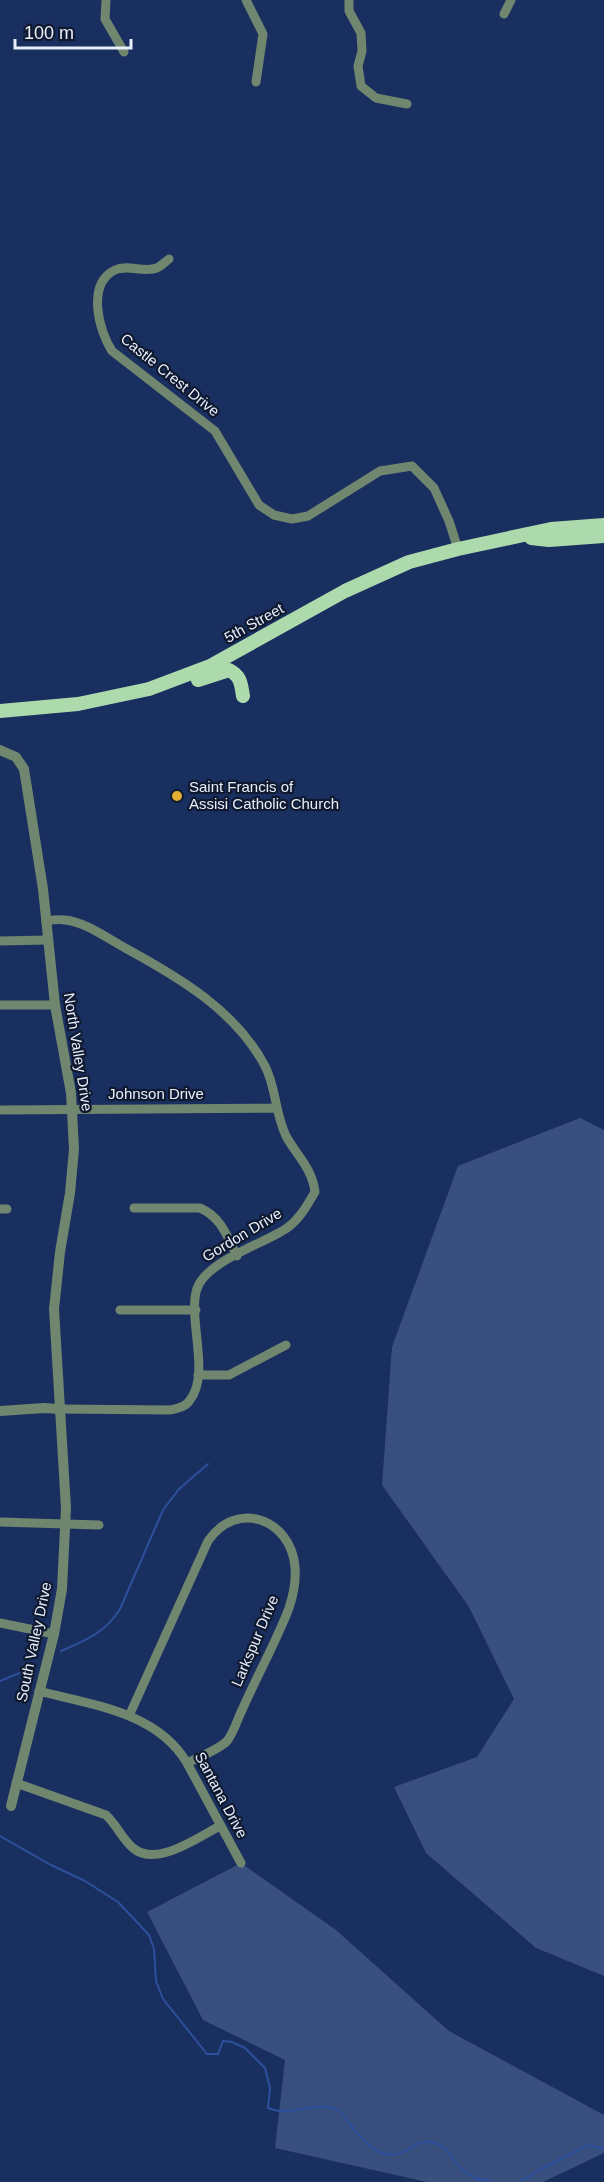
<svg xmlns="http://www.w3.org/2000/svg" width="604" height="2182" font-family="Helvetica,sans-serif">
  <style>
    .green { fill: #394f7e }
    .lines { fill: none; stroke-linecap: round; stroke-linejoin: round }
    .stream { stroke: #2e509c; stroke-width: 2 }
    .minor { stroke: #70866f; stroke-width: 9 }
    .tertiary { stroke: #70866f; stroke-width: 10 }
    .primary { stroke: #addaac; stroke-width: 14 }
    .poi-dot { fill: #e3ae34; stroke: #0f192f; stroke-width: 2 }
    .labels { text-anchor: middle; stroke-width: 4.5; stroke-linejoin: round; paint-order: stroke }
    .street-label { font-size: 15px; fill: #e8effb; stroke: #0f192f }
    .poi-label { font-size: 15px; fill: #e8effb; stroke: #0f192f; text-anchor: start }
  </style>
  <rect width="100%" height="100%" fill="#192f60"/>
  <path class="green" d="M 580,1118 L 604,1130 L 604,1976 L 536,1948 L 426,1853 L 394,1787 L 477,1757 L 514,1699 L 469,1607 L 382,1485 L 392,1347 L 458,1166 Z
    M 241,1863 L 336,1930 L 449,2031 L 604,2115 L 604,2153 L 543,2182 L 427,2182 L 275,2148 L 285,2060 L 203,2020 L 147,1912 Z"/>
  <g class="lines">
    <path class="stream" d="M 61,1651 C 85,1641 106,1632 120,1609 L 163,1510 L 179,1489 L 208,1464
      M 0,1681 L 29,1669
      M 0,1836 L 51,1865 L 85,1881 L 118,1902 L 149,1935 L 154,1949 L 156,1981 L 163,1999 L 207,2054 L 218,2054 L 223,2041 L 232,2042 L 245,2048 L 265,2068 L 270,2088 L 268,2108 C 292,2118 316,2099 340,2111 C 354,2129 377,2167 405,2151 C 415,2146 423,2138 435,2143 C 448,2147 452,2160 461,2169 C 467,2174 475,2177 481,2182
      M 478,2178 L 492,2182
      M 520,2182 L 541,2169 L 588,2145 L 604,2149"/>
    <path class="minor" d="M 106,0 L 105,19 L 124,52
      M 246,0 L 263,34 L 256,82
      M 349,0 L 349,11 L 361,33 L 362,51 L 358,66 L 361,86 L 376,98 L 407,104
      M 504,14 L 511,0
      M 169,259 C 165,262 161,266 157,268 C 144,273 128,264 115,270 C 86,284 99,331 112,351 L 215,431 L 259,505 L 274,515 L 292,519 L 308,516 L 380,471 L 412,466 L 434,488 L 449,521 L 458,549
      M 46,921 C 52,920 59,919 65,920 C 86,922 108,939 127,949 C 180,978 236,1011 265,1066 C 276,1087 275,1113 286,1136 C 297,1156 312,1168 315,1192 C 307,1205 300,1219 287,1228 C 264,1244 202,1262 196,1292 C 189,1322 210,1375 190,1400 C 186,1407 178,1408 170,1410 L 59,1409
      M 0,941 L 48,940
      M 0,1005 L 55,1005
      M 0,1110 L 276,1108
      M 134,1208 L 200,1208 C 221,1217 227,1236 237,1256
      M 0,1209 L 7,1209
      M 120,1310 L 196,1310
      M 198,1375 L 229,1375 L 286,1345
      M 0,1522 L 99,1525
      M 0,1623 L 54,1634
      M 39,1691 C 92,1705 157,1712 187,1763 L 241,1863
      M 129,1716 L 208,1541 C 237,1499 291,1519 295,1567 C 296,1579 293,1596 289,1608 C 277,1640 257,1676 243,1708 C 238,1717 234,1733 227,1741 C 222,1747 196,1759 187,1763
      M 16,1783 L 106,1815 C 117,1825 122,1839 133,1848 C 156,1868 198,1837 220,1826"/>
    <path class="tertiary" d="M 0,750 L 16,757 L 24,769 L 43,889 L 55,1005 L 71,1093 L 74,1149 L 70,1193 L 60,1252 L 54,1309 L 66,1508 L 62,1589 L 54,1634 L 11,1806
      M 0,1411 L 44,1408 L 59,1409"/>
    <path class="primary" d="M 531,538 L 549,540 L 604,536
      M 198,680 L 229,670 C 241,676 241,684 243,696
      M 0,711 L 78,704 L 149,689 L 210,666 L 345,591 L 409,562 L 458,549 L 551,529 L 604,525"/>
  </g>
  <circle class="poi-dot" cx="177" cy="796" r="6"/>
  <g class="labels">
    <g class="street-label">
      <text transform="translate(170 375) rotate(39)" y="5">Castle Crest Drive</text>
      <text transform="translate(254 623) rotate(-29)" y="5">5th Street</text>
      <text transform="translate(78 1052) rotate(81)" y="5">North Valley Drive</text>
      <text x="156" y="1099">Johnson Drive</text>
      <text transform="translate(242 1235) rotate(-31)" y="5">Gordon Drive</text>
      <text transform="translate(255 1641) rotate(-67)" y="5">Larkspur Drive</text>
      <text transform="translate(34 1642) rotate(-78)" y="5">South Valley Drive</text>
      <text transform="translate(221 1795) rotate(62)" y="5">Santana Drive</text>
    </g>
    <g class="poi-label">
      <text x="189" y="792">Saint Francis of<tspan x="189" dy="17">Assisi Catholic Church</tspan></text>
    </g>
  </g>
  <path d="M15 39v9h116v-9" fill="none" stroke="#e8effb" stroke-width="3"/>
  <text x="24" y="39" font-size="18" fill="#e8effb" stroke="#0f192f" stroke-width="4.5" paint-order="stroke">100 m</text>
</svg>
